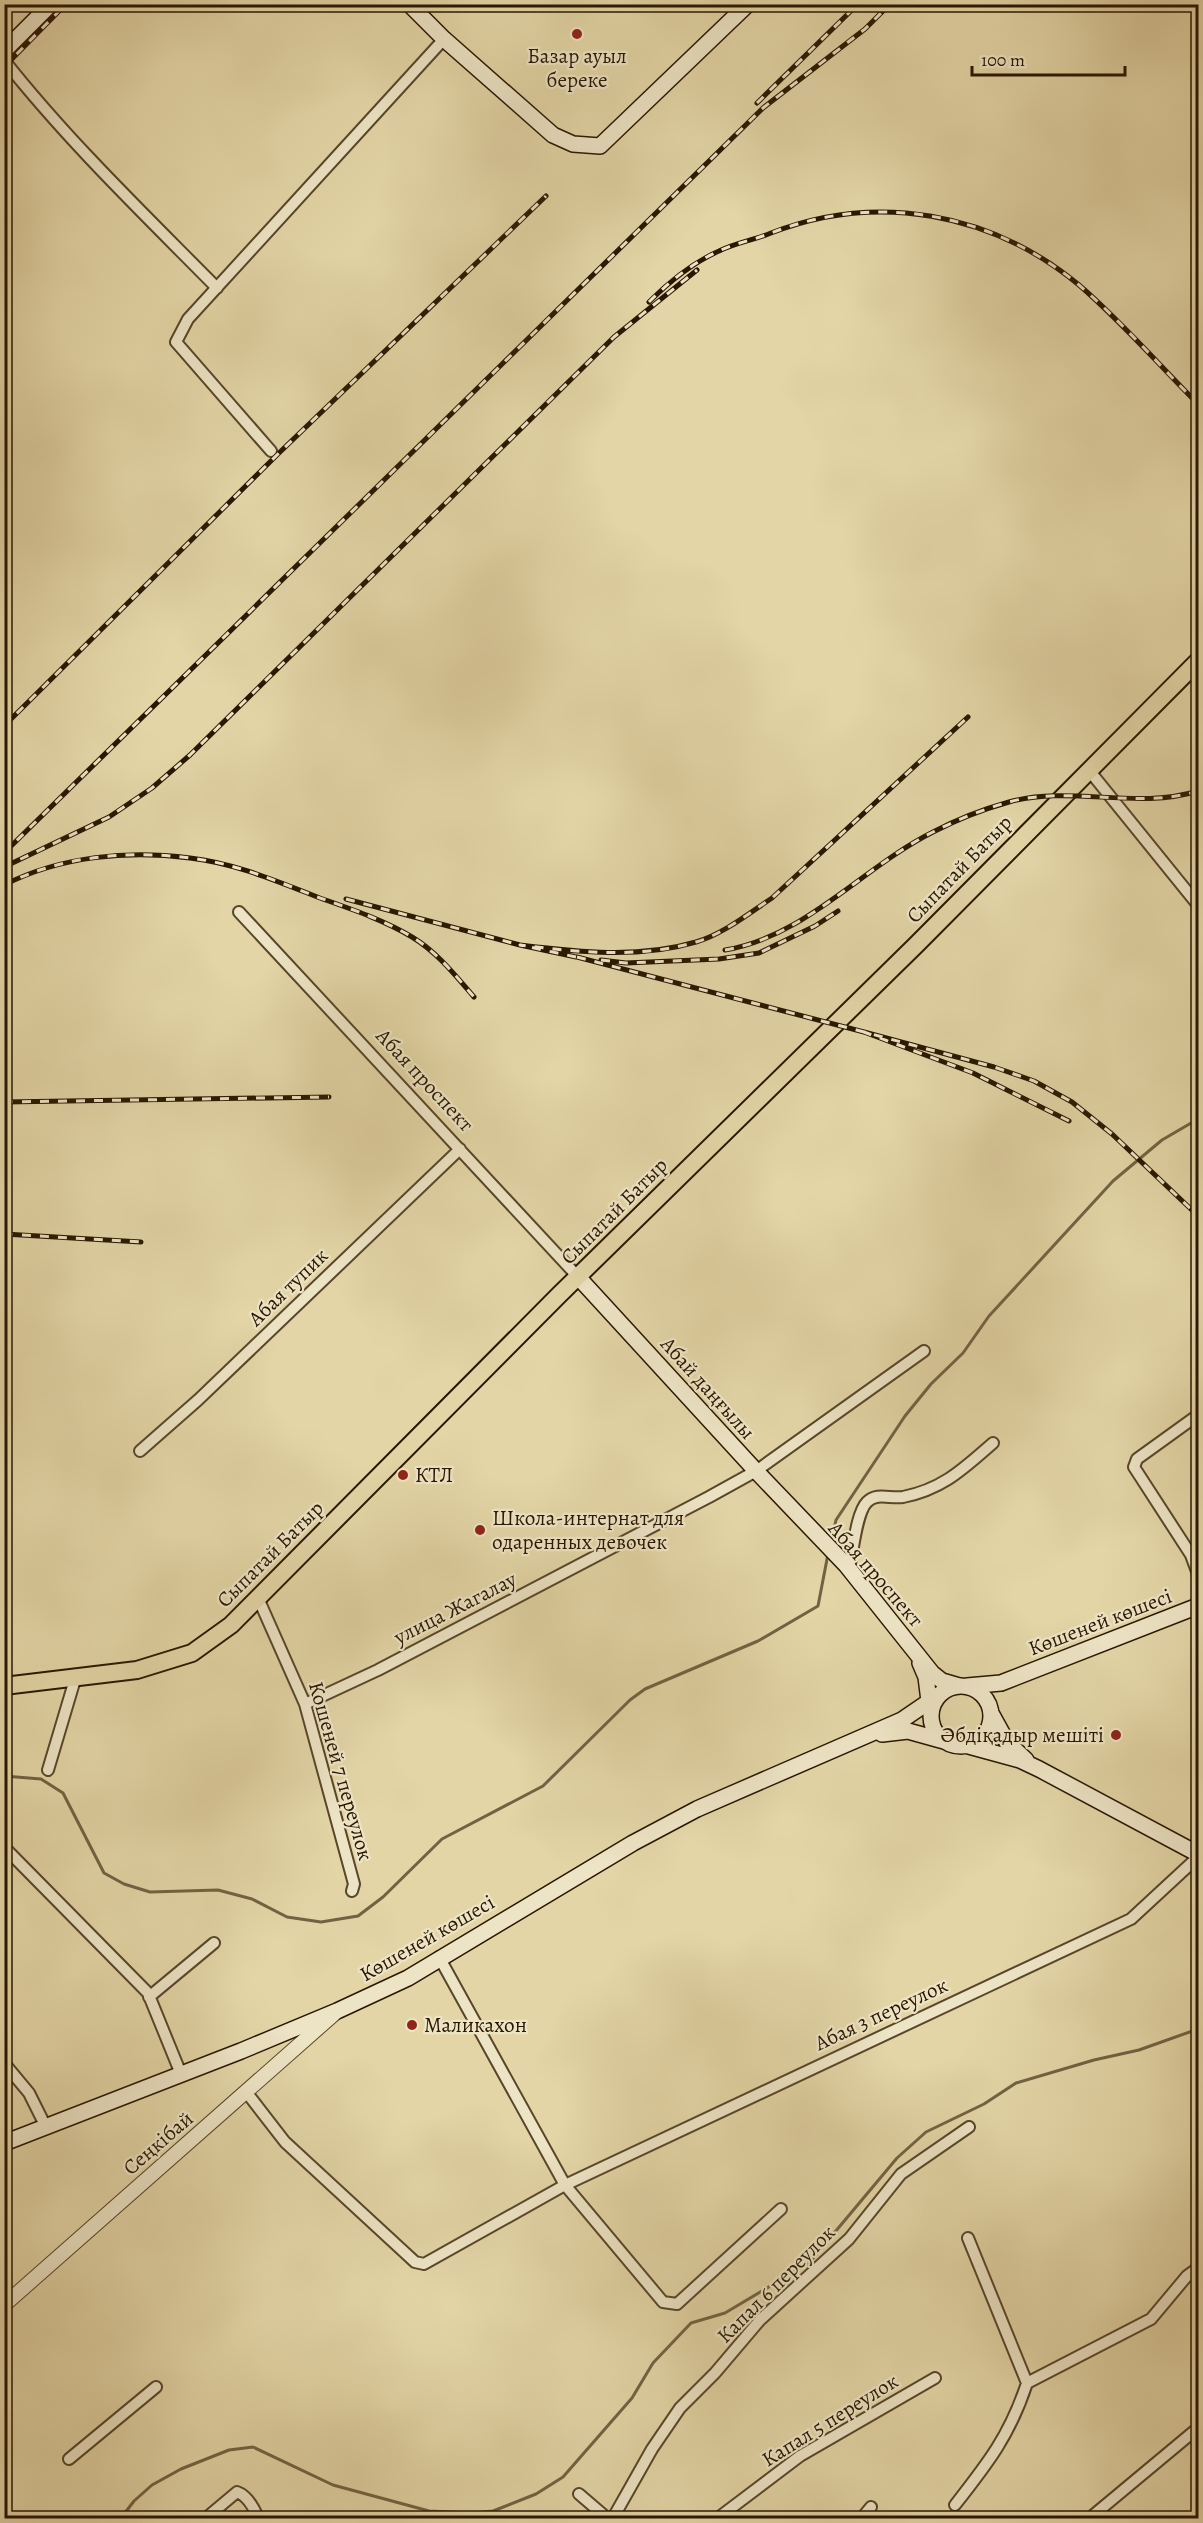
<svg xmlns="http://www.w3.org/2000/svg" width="1203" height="2523" font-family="Alegreya,serif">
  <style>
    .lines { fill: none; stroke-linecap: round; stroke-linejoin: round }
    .stream { stroke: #736242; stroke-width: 3 }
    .minor-casing { stroke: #58462a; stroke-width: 14 }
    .tertiary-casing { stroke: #58462a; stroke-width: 16 }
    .secondary-casing { stroke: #291700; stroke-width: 18 }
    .primary-casing { stroke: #291700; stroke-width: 20 }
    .minor { stroke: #ede4c5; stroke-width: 10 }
    .tertiary { stroke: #ede4c5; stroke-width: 14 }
    .secondary { stroke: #ede4c5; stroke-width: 15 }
    .primary { stroke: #e3d5a6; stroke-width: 16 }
    .rail-casing { stroke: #291700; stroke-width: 5 }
    .rail { stroke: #ede4c5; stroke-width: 3; stroke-dasharray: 9; stroke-linecap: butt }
    .poi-dot { fill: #8f2418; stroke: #ede4c5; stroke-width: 2 }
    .labels { text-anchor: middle; stroke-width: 4.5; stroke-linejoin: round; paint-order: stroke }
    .poi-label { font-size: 21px; fill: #291700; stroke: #ede4c5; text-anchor: start }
    .street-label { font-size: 21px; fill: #291700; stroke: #ede4c5 }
  </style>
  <rect width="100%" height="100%" fill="#e3d5a6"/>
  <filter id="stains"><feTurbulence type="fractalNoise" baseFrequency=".00333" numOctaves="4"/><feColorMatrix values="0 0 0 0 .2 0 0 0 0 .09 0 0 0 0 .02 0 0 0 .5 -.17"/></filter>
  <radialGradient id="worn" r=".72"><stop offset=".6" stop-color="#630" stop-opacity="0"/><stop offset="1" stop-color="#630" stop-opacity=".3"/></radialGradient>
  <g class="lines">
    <path class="stream" d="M 831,1542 L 836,1520 L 905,1416 L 931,1384 L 963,1353 L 989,1316 L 1113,1181 L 1162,1140 L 1198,1119
      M 4,1776 L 41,1779 L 63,1793 L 104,1873 L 124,1884 L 150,1892 L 218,1890 L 252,1899 L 287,1917 L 321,1922 L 358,1916 L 383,1897 L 442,1839 L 543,1786 L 630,1700 L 645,1689 L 758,1641 L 818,1606 L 828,1554
      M 121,2518 L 134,2501 L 152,2485 L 181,2469 L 229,2450 L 253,2447 L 333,2485 L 429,2511 L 473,2513 L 493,2511 L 536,2494 L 563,2477 L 632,2398 L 653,2363 L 691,2323 L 725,2313 L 809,2263 L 897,2158 L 926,2132 L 984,2104 L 1016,2083 L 1094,2060 L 1139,2050 L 1198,2029"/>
    <defs>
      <path id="minor" d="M 4,60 C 69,142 144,214 217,288
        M 271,451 L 176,342 L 188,319 L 444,39
        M 1088,769 L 1198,905
        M 239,912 L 579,1278
        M 1198,1415 L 1137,1459 L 1134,1467 L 1191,1555 L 1198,1574
        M 140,1451 L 198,1400 L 460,1149
        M 849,1568 C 853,1553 856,1513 867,1502 C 877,1492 890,1499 903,1497 C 943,1489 963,1469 993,1443
        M 258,1598 L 305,1704 L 354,1884 L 352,1891
        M 305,1704 L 378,1670 L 709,1497 L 756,1471 L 924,1351
        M 48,1770 L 76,1676
        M 4,1847 L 148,1993 L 181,2074
        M 439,1957 L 565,2185 L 663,2302 L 677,2304 L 781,2209
        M 149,1997 L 214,1943
        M 4,2063 L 29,2093 L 46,2127
        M 247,2093 L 285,2142 L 415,2262 L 424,2264 L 565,2185 L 1131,1919 L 1198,1857
        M 968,2238 L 1027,2383
        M 69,2459 L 156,2387
        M 579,2494 L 607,2518
        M 955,2505 C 988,2463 1010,2435 1027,2383 L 1151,2319 L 1187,2276 L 1198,2268
        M 206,2518 L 237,2492 C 248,2496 254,2508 258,2518
        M 613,2518 L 652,2449 L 680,2408 L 715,2373 L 760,2320 L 849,2239 L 901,2174 L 969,2127
        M 718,2518 L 800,2456 L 935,2378
        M 862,2518 L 871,2507
        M 1090,2518 L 1198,2428"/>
      <path id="tertiary" d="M 4,2305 L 334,2014"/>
      <path id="secondary" d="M 409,4 L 444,39 L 553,135 L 573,144 L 600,146 L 748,4
        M 4,51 L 51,4
        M 579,1278 L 756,1471 L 846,1565 L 932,1673 L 942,1681 L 959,1686
        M 920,1663 L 926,1677 L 930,1709
        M 967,1686 L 1001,1683 L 1198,1606
        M931 1716a30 30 0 1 1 60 0a30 30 0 1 1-60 0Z
        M 991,1713 L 1007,1742 L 1026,1760
        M 882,1734 L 908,1731 L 944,1741
        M 965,1745 L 1020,1760 L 1039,1769 L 1198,1854
        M 4,2143 L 241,2051 L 337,2011 L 408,1978 L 633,1843 L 697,1809 L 902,1720 L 943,1692"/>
      <path id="primary" d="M 4,1686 L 137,1670 L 192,1653 L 231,1625 L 559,1295 L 916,945 L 1198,661"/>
    </defs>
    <use href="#minor" class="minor-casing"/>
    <use href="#tertiary" class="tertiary-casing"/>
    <use href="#secondary" class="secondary-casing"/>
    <use href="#primary" class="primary-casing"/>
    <use href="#minor" class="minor"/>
    <use href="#tertiary" class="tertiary"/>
    <use href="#secondary" class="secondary"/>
    <use href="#primary" class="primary"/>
    <defs>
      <path id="rail" d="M 4,67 L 66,4
        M 757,103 L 858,4
        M 649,302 C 670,281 692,263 719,251 C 735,243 754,240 771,233 C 876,192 991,212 1079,285 C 1121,321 1159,365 1198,404
        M 4,726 L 280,452 L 546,196
        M 4,853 L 763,108 L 865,29 L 890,4
        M 4,867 L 109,817 L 152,788 L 190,755 L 614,337 L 697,270
        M 4,885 C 61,856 128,850 190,858 C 235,863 279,882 320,898 C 351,909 384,920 412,937 C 437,952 455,975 474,997
        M 346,899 L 520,945
        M 725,950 C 805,937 863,867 933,832 C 956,820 984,809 1009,802 C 1070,785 1137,810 1198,791
        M 576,957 L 520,945 C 578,952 638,959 696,942 C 723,934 748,914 772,898 L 968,717
        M 577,957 L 864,1032
        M 601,960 L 626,963 L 719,959 L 759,953 L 815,926 L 838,911
        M 4,1102 L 329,1097
        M 1069,1121 L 973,1073 L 864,1032 L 994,1067 L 1034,1081 L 1072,1102 L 1112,1134 L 1195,1213
        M 4,1234 L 141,1242"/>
    </defs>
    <use href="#rail" class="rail-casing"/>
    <use href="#rail" class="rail"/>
  </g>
  <g class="poi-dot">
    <circle cx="577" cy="34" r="6"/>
    <circle cx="403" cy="1475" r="6"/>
    <circle cx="480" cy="1530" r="6"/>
    <circle cx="1116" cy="1735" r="6"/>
    <circle cx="412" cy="2025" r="6"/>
  </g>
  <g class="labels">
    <g class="poi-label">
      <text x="577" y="63" text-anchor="middle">Базар ауыл<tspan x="577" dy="24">береке</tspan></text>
      <text x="415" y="1482">КТЛ</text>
      <text x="492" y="1525">Школа-интернат для<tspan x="492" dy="24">одаренных девочек</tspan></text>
      <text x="1104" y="1742" text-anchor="end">Әбдіқадыр мешіті</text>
      <text x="424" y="2032">Маликахон</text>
    </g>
    <g class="street-label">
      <text transform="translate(959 869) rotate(-46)" y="7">Сыпатай Батыр</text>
      <text transform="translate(425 1080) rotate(47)" y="7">Абая проспект</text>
      <text transform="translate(614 1211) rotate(-45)" y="7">Сыпатай Батыр</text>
      <text transform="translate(288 1287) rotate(-44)" y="7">Абая тупик</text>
      <text transform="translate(708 1388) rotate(48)" y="7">Абай даңғылы</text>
      <text transform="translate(270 1554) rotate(-45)" y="7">Сыпатай Батыр</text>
      <text transform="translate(876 1574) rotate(49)" y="7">Абая проспект</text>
      <text transform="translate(455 1608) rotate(-27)" y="7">улица Жагалау</text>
      <text transform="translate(1100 1622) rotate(-21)" y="7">Көшеней көшесі</text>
      <text transform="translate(341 1771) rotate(74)" y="7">Кошеней 7 переулок</text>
      <text transform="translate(427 1938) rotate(-30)" y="7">Көшеней көшесі</text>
      <text transform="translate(881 2014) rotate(-25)" y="7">Абая 3 переулок</text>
      <text transform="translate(158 2143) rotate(-41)" y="7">Сеңкібай</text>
      <text transform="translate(776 2284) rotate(-45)" y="7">Капал 6 переулок</text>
      <text transform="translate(830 2420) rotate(-32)" y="7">Капал 5 переулок</text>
    </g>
  </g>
  <rect width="1203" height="2523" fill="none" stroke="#e3d5a6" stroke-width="24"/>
  <rect x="6" y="6" width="1191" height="2511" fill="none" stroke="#291700" stroke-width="3"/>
  <rect x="12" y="12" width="1179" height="2499" fill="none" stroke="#291700" stroke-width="1.5"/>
  <path d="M972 66v9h153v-9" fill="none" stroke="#291700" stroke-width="3"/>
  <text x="981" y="66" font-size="18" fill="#291700" stroke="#ede4c5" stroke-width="4.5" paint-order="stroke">100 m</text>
  <rect width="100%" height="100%" filter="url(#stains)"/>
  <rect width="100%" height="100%" fill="url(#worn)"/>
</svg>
